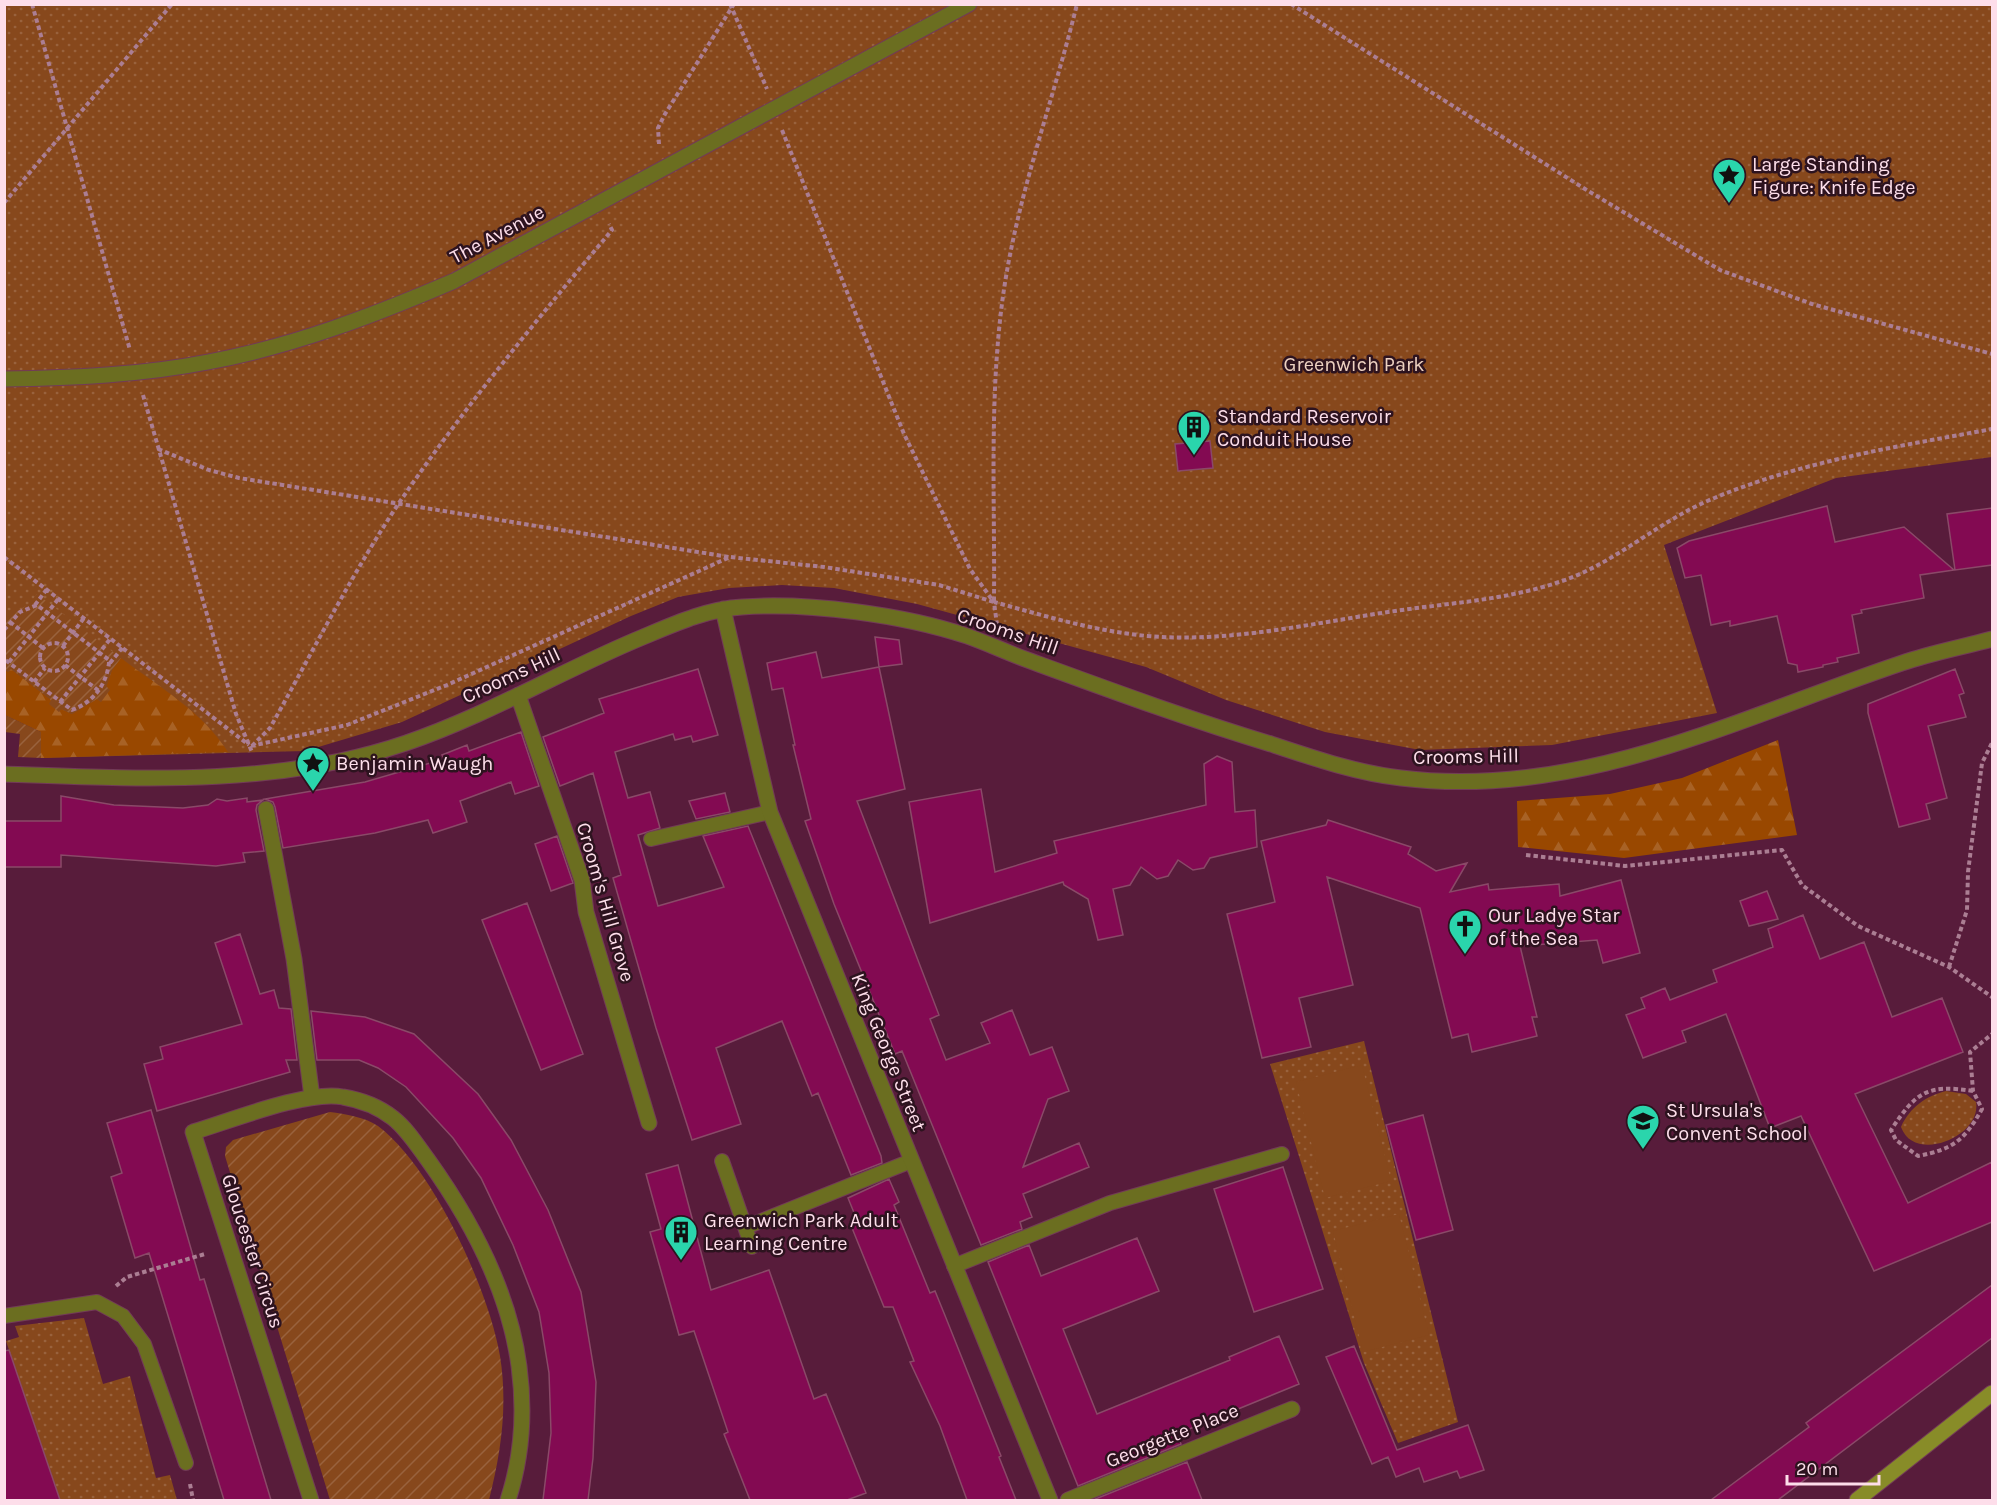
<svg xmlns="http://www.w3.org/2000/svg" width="1997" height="1505" font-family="Karla,sans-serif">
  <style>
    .grass { fill: url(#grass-dots) }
    .forest { fill: url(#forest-firs) }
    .garden { fill: url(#garden-furrows) }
    .pitch { fill: #87481c }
    .building { fill: #830a52; stroke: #8a4968; stroke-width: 1.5 }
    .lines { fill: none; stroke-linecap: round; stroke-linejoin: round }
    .service-casing { stroke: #723b57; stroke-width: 16 }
    .pedestrian-casing { stroke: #723b57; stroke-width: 17 }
    .minor-casing { stroke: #723b57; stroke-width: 17 }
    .secondary-casing { stroke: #723b57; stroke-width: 17 }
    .path { stroke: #ab7e93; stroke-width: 4; stroke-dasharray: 4.5 3; stroke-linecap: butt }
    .service { stroke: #6b6e20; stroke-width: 14 }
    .pedestrian { stroke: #6b6e20; stroke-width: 15 }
    .minor { stroke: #6b6e20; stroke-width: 15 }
    .secondary { stroke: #888c28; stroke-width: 15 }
    .labels { text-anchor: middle; stroke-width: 5; stroke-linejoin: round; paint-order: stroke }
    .poi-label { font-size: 20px; fill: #fddeea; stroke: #2d131f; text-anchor: start }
    .street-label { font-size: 20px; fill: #fddeea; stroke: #2d131f }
    .park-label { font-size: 20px; fill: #edd1c1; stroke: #2d131f }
  </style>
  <defs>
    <pattern id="grass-dots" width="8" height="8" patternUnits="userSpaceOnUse" patternTransform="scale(1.5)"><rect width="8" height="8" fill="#87481c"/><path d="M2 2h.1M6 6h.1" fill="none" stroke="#99623d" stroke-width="1.8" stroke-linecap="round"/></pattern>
    <pattern id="forest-firs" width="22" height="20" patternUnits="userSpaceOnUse" patternTransform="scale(1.5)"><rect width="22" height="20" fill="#994800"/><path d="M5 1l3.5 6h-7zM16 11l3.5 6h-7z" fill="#a86225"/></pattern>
    <pattern id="garden-furrows" width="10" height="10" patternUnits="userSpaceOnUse" patternTransform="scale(1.5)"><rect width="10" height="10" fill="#87481c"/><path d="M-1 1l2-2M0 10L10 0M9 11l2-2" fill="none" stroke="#99623d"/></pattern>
  </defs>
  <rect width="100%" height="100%" fill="#581c3b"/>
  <path class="grass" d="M 5,5 L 1992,5 L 1992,457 L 1836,478 L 1664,545 L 1717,713 L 1552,745 L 1420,750 L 1325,732 L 1226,700 L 1146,667 L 917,604 L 834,588 L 782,585 L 729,588 L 678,597 L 631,616 L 402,722 L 305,751 L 41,758 L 41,732 L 5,715 Z
    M 1364,1041 L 1458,1422 L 1398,1443 L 1364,1363 L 1270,1064 Z
    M 1946,1091 L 1966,1094 L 1976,1102 C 1982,1137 1914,1164 1901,1127 C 1910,1107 1926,1096 1946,1091 Z
    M 84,1318 L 103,1384 L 130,1376 L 156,1478 L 170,1475 L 177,1500 L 60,1500 L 6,1341 L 19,1337 L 15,1326 Z"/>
  <path class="forest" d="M 121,658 C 159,687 203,712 228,752 L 41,758 L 41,732 L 5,715 L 4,669 L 8,672 L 11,669 L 51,700 L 59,712 L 61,709 L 72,714 L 97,699 L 101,702 L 112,670 Z
    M 1778,740 L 1797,835 L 1624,858 L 1518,847 L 1517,801 L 1610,794 L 1682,778 Z"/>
  <path class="garden" d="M 37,594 L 121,658 L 112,670 L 106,686 L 110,690 L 101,702 L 97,699 L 72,714 L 61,709 L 59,712 L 49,704 L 51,700 L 11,669 L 8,672 L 5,669 L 5,614 L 8,610 L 13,614 L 30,603 Z
    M 5,715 L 41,732 L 41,758 L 18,757 L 20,734 L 5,732 Z
    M 330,1112 C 345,1114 365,1117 378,1126 C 432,1166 489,1290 500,1356 C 508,1405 501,1453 489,1500 L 330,1500 L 225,1156 L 226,1147 L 233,1140 Z"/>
  <path class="pitch" d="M 1362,1065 L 1391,1181 L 1325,1198 L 1296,1082 Z
    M 1399,1214 L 1429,1335 L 1363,1352 L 1333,1231 Z"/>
  <path class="building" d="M 1210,441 L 1213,468 L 1178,471 L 1175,444 Z
    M 1827,506 L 1835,542 L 1904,527 L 1954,570 L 1920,575 L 1924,598 L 1861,610 L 1862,613 L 1852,615 L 1859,653 L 1837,658 L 1838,662 L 1823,665 L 1823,667 L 1798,672 L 1797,665 L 1788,663 L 1777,616 L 1730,626 L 1730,621 L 1711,625 L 1701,575 L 1685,578 L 1677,548 L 1689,541 Z
    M 1992,508 L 1992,565 L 1955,570 L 1947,514 Z
    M 875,637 L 899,640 L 902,664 L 879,667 Z
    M 816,652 L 822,678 L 879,667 L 905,789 L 857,801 L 939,1015 L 930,1019 L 946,1060 L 990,1043 L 981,1023 L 1012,1010 L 1030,1055 L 1052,1047 L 1069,1091 L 1048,1099 L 1023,1167 L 1079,1143 L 1089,1167 L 1023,1194 L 1032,1217 L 1020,1222 L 1022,1229 L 981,1245 L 902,1051 L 895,1054 L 834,904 L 805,821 L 811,819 L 793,745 L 795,745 L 783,688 L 772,690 L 767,663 Z
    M 698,669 L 718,735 L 693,742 L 691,736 L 675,740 L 673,734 L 615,752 L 628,798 L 650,792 L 660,828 L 638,835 L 658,906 L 724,887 L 703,836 L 748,826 L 881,1156 L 882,1163 L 851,1175 L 818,1093 L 812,1096 L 782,1021 L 716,1048 L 741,1124 L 692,1140 L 656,1028 L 613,878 L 621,875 L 593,773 L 560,786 L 543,737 L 604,713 L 599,699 Z
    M 1955,669 L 1964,693 L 1959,695 L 1966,717 L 1928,726 L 1947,798 L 1926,804 L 1930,819 L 1899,827 L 1868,713 L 1868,704 Z
    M 521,732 L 539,786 L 515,794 L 511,782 L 460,801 L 467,822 L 433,833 L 428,820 L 375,833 L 283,848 L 275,807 L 273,802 L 265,799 L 365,782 L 444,759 L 442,755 L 467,745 L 469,751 Z
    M 1217,756 L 1232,762 L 1235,812 L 1255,810 L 1257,847 L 1210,858 L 1204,868 L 1193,870 L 1178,860 L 1168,876 L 1157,879 L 1141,867 L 1130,885 L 1113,889 L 1123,935 L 1098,940 L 1088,899 L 1064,885 L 1063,882 L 930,923 L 909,802 L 981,789 L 995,872 L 1057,853 L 1054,841 L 1206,805 L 1204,764 Z
    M 725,793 L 730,812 L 696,819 L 689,801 Z
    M 61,796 L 114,805 L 183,808 L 208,805 L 217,799 L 227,801 L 247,798 L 247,802 L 263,800 L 257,805 L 256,810 L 264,851 L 243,853 L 245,862 L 216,866 L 61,855 L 61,867 L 4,867 L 4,821 L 61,821 Z
    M 1328,820 L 1411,847 L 1408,854 L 1436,871 L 1467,863 L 1450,892 L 1488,884 L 1489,890 L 1559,884 L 1560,896 L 1621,880 L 1640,953 L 1603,963 L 1597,940 L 1520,946 L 1537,1017 L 1532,1017 L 1537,1036 L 1472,1052 L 1468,1034 L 1452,1038 L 1420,908 L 1327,877 L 1353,985 L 1299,998 L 1311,1047 L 1262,1058 L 1227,914 L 1275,902 L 1261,841 L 1326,825 Z
    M 557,836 L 573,883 L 551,891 L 535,844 Z
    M 1767,891 L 1778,919 L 1749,926 L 1740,901 Z
    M 527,903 L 583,1054 L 541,1070 L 482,920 Z
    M 1803,915 L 1820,959 L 1864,942 L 1892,1017 L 1942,998 L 1963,1052 L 1855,1094 L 1908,1203 L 1992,1162 L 1992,1222 L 1874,1271 L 1801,1116 L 1770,1128 L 1726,1014 L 1682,1031 L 1686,1042 L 1643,1058 L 1626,1015 L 1645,1008 L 1641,998 L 1665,988 L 1670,1000 L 1717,982 L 1713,970 L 1773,947 L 1768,929 Z
    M 240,934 L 260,994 L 274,990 L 279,1008 L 291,1009 L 297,1060 L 286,1060 L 290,1072 L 157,1111 L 144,1064 L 163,1059 L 160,1047 L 242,1024 L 215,943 Z
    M 311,1011 L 365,1017 L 414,1034 L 478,1094 L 511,1140 L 548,1210 L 581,1292 L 596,1382 L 593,1458 L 588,1500 L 543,1500 L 551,1433 L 550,1401 L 549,1373 L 539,1312 L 513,1245 L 481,1178 L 453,1138 L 406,1087 L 378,1068 L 359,1060 L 317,1060 Z
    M 151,1110 L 200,1280 L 204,1279 L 271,1500 L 224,1500 L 149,1253 L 135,1258 L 111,1177 L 122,1173 L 107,1123 Z
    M 1423,1115 L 1453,1230 L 1416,1240 L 1386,1125 Z
    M 678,1165 L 711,1290 L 769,1270 L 814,1399 L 826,1394 L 866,1493 L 847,1500 L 750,1500 L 724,1434 L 728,1432 L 694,1331 L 679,1335 L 650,1232 L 661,1229 L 646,1174 Z
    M 1283,1167 L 1323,1289 L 1254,1312 L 1214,1189 Z
    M 889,1179 L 899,1202 L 894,1205 L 930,1293 L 935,1291 L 946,1318 L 1001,1456 L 999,1457 L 1016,1500 L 967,1500 L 940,1426 L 910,1362 L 914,1361 L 893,1307 L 884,1307 L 850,1223 L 857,1220 L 848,1198 Z
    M 1137,1238 L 1159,1291 L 1063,1329 L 1097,1414 L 1230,1360 L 1229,1357 L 1279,1336 L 1299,1384 L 1177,1434 L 1181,1444 L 1078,1486 L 988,1262 L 1029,1245 L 1041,1276 Z
    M 1992,1285 L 1992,1338 L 1778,1500 L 1711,1500 L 1809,1427 L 1806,1423 Z
    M 1354,1346 L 1397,1450 L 1468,1425 L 1484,1470 L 1460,1478 L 1457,1471 L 1424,1482 L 1419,1468 L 1396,1477 L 1388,1457 L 1372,1464 L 1326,1357 Z
    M 9,1350 L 60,1500 L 4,1500 L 4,1351 Z
    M 1187,1462 L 1202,1500 L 1093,1500 Z"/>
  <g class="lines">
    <defs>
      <path id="service" d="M 651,839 L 770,812
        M 722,1161 L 752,1247
        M 746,1227 L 911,1161
        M 954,1266 L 1110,1203 L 1282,1154
        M 4,1316 L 97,1302 L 123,1316 L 144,1344 L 186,1463"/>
      <path id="pedestrian" d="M 4,379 C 72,378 142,375 208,362 C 294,346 375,315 454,281 L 969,4"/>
      <path id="minor" d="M 723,609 L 770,812 L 1050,1500
        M 518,695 L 582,880 L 586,912 L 649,1123
        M 4,774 C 138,779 277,787 406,743 C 488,715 563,670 643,637 C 674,624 707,609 742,607 C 809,602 904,615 967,636 C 987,643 1006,652 1025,659 C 1107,689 1188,719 1271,744 C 1313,758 1357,773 1401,778 C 1580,800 1738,718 1902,663 C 1931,653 1963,647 1992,639
        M 266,809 L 294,959 L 312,1097
        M 311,1500 L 193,1132 C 230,1121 307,1090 343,1097 C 361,1100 379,1107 393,1118 C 407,1129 417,1145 428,1160 C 471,1220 509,1291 519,1366 C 525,1411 522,1457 508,1500
        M 1068,1500 L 1292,1409"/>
      <path id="secondary" d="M 1857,1500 L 1992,1393"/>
    </defs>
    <use href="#service" class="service-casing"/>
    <use href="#pedestrian" class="pedestrian-casing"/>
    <use href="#minor" class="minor-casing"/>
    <use href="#secondary" class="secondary-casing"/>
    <path class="path" d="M 32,4 L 130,350
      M 730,4 L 767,89
      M 1291,4 L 1585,189 L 1720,270 L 1812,304 L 1992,354
      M 782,130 L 904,434 L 970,569 L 993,601
      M 659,144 L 658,128 L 665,114 L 734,4
      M 4,203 L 172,4
      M 143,395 L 236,714 L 252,752
      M 158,449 L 209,470 L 239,478 L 729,557
      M 4,557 L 249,745
      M 994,601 C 995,499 989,397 1003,296 C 1017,196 1053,102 1077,4
      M 35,605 L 47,589
      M 10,622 L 43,648
      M 997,625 L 994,602 C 1049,617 1104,634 1162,637 C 1240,641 1318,622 1395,611 C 1449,603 1506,600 1559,582 C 1612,565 1654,525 1705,502 C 1796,462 1895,447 1992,429
      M 4,630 L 20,612 L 37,605 L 109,660 L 109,663 C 106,686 93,702 72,710 L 4,659
      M40 657a14 14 0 1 1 28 0a14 14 0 1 1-28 0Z
      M 63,646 L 84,618
      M 9,662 L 59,598
      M 110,663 L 123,647
      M 65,665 L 99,691
      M 34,682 L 45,668
      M 60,702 L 111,638
      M 251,746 L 347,725 L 447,685 L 730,557 L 824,567 L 939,585 L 994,602
      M 252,746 L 270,728 C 312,653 351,575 399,503 C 462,410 540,316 612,230 L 609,224
      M 1526,855 L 1625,866 L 1782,850 L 1802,885 L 1858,926 L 1949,967 L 1992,997
      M 1949,967 L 1967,910 L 1968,872 L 1982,763 L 1992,743
      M 1973,1091 C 1927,1084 1916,1092 1891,1130 L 1896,1140 L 1918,1156 C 1953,1149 1964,1141 1982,1109 L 1973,1091 L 1970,1052 L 1992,1034
      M 116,1286 L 127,1277 L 205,1254
      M 190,1484 L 193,1500"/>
    <use href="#service" class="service"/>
    <use href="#pedestrian" class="pedestrian"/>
    <use href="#minor" class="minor"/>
    <use href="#secondary" class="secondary"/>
  </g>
  <defs>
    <symbol id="sight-pin" viewBox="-11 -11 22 30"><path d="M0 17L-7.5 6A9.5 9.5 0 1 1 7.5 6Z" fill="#2ad5ac" stroke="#2d131f"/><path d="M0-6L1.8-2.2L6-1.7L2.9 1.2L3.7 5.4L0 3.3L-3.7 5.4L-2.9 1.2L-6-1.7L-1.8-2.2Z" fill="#111"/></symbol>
    <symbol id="building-pin" viewBox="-11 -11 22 30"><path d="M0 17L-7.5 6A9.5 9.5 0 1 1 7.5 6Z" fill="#2ad5ac" stroke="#2d131f"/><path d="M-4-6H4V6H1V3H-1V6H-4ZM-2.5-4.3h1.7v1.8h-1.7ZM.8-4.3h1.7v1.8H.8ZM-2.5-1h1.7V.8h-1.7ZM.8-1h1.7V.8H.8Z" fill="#111"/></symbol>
    <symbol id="church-pin" viewBox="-11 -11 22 30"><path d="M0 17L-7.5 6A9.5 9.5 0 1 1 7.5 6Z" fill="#2ad5ac" stroke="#2d131f"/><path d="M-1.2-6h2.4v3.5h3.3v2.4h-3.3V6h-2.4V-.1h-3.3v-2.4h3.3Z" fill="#111"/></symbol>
    <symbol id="school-pin" viewBox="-11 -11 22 30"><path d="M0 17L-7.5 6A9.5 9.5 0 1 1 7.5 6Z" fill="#2ad5ac" stroke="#2d131f"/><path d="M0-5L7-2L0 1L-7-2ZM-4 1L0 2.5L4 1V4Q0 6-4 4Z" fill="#111"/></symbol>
  </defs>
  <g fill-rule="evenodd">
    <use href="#sight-pin" x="1710" y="156" width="38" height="52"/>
    <use href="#building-pin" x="1175" y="408" width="38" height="52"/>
    <use href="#sight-pin" x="294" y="744" width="38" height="52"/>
    <use href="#church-pin" x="1446" y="907" width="38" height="52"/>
    <use href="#school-pin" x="1624" y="1102" width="38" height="52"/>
    <use href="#building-pin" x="662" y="1213" width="38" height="52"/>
  </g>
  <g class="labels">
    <g class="poi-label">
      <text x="1752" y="171">Large Standing<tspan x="1752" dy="23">Figure: Knife Edge</tspan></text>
      <text x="1217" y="423">Standard Reservoir<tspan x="1217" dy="23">Conduit House</tspan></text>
      <text x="336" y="770">Benjamin Waugh</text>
      <text x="1488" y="922">Our Ladye Star<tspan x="1488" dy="23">of the Sea</tspan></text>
      <text x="1666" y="1117">St Ursula's<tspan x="1666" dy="23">Convent School</tspan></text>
      <text x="704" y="1227">Greenwich Park Adult<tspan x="704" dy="23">Learning Centre</tspan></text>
    </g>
    <g class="street-label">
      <text transform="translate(497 234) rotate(-28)" y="7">The Avenue</text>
      <text transform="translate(1008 631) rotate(19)" y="7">Crooms Hill</text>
      <text transform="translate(511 675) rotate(-25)" y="7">Crooms Hill</text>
      <text transform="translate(1466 756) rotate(-1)" y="7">Crooms Hill</text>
      <text transform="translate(606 902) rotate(74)" y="7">Croom's Hill Grove</text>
      <text transform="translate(889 1052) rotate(68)" y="7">King George Street</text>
      <text transform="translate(253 1251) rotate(72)" y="7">Gloucester Circus</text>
      <text transform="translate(1172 1435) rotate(-22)" y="7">Georgette Place</text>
    </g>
    <g class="park-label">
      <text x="1354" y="371">Greenwich Park</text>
    </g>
  </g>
  <rect width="1997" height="1505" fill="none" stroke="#fddeea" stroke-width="12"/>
  <path d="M1787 1475v9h92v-9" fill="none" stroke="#fddeea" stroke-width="3"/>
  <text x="1796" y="1475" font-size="18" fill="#fddeea" stroke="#2d131f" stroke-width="4.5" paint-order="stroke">20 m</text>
</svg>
